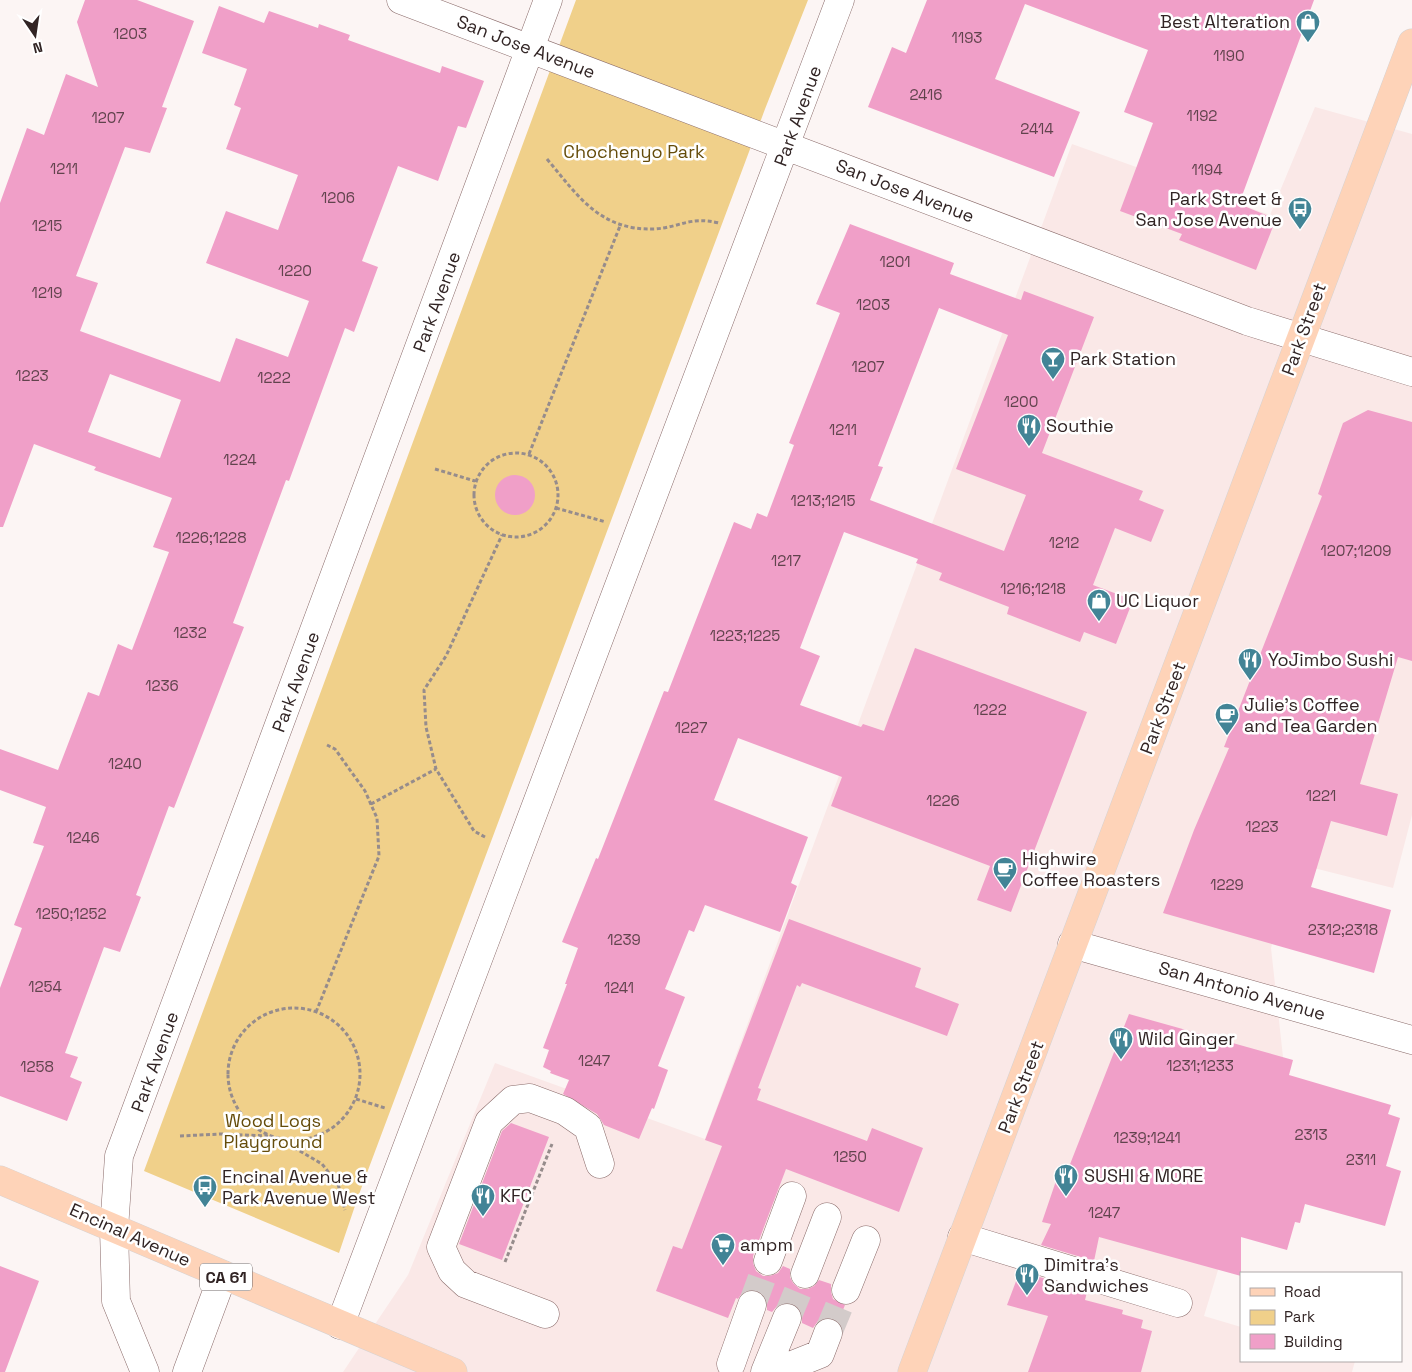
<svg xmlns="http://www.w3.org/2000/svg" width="1412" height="1372" font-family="'Space Grotesk',sans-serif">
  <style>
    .built { fill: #fae8e7 }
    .green { fill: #f0d08a }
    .building { fill: #f09fc8; fill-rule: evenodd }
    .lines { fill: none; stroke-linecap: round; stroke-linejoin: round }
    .minor-tunnel { stroke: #d3cbca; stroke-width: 28; stroke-dasharray: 28 14; stroke-linecap: butt }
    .minor-casing { stroke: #8a6b6a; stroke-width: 29 }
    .major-casing { stroke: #d6d3d3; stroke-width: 29 }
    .path { stroke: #968c8c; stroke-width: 3; stroke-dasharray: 4 2.5; stroke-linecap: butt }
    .minor { stroke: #fff; stroke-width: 28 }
    .major { stroke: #fed3b8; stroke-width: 28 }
    .labels { text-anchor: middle; stroke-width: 5; stroke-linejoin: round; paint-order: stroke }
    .number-label { font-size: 15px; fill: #61434d }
    .shield { fill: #fff; stroke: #6f6666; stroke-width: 1 }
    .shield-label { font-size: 16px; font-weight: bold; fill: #312424 }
    .poi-label { font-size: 18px; fill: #312424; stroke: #fff; text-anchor: start }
    .street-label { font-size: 18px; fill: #312424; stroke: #fff }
    .park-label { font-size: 18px; fill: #654c0a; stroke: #fff }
  </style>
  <rect width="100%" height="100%" fill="#fcf5f4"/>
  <path class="built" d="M 1315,107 L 1412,134 L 1412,815 L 1393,888 L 1294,863 L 1271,948 L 1283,1057 L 1204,1316 L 1241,1327 L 1241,1361 L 1355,1361 L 1352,1372 L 343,1372 L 408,1275 L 495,1063 L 705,1139 L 1072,144 L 1270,215 Z"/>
  <path class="green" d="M 576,0 L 808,0 L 765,109 L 358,1197 L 339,1253 L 144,1171 Z"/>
  <path class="building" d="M 85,0 L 137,0 L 194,21 L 162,107 L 167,108 L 150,153 L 125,147 L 76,276 L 98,283 L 80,331 L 220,382 L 236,338 L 288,357 L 309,301 L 206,263 L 226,211 L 278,230 L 298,175 L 226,149 L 241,108 L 234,105 L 247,69 L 202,53 L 219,6 L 264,23 L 269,11 L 318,28 L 319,24 L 350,35 L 348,40 L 440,73 L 442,66 L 484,81 L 466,128 L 458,126 L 438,181 L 398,166 L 362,261 L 378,267 L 354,332 L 345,328 L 289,481 L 286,480 L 233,623 L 244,627 L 174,808 L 169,806 L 136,895 L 141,897 L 120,952 L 104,947 L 65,1053 L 78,1057 L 70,1077 L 82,1082 L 67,1121 L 0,1096 L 0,988 L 22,928 L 14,925 L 44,846 L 33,843 L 46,807 L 0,790 L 0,749 L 58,770 L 88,692 L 99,696 L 118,644 L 132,650 L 169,552 L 153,547 L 172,498 L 94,470 L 96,467 L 34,444 L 3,527 L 0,527 L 0,203 L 27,128 L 44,135 L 66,74 L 98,87 L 77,22 ZM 110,374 L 181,400 L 160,458 L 88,432 Z
    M 927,0 L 1314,0 L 1239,204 L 1276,219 L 1256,270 L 1179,240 L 1182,234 L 1120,211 L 1153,123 L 1124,112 L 1148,50 L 1025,4 L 995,79 L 1080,112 L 1054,177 L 868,107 L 892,47 L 906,53 Z
    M 850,224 L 954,263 L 950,274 L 1021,300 L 1024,291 L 1094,317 L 1042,453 L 1143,491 L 1139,500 L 1164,510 L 1151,542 L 1115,528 L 1093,585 L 1133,600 L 1116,644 L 1084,632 L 1080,642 L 1007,614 L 1009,607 L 939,580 L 942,573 L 916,563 L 918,559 L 844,532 L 800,648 L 820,656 L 800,705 L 861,727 L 863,724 L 884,731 L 915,648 L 1087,712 L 1011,912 L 977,900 L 990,866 L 831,806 L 842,777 L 738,738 L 714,800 L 808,837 L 791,883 L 797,886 L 780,932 L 705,905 L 694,932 L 689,930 L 665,989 L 685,997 L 658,1066 L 668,1070 L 654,1109 L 652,1108 L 639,1139 L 604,1125 L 597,1114 L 563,1094 L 569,1080 L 550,1073 L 551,1071 L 543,1067 L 549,1050 L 543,1048 L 567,984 L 565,984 L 578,948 L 562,942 L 596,858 L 598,859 L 664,691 L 668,692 L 734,522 L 751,529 L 757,513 L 767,517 L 794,445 L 789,443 L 840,313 L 816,304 ZM 939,308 L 1008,335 L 956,469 L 1026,495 L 1004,551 L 870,500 L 883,467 L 878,466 Z
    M 1368,410 L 1412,422 L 1412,661 L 1398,657 L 1360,784 L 1398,794 L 1387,836 L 1331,821 L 1311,887 L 1391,910 L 1374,973 L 1163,913 L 1194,830 L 1229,748 L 1224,747 L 1322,496 L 1318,494 L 1343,423 Z
    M495 495a20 20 0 1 1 40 0a20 20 0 1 1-40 0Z
    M 789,919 L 921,968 L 915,987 L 959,1004 L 947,1036 L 802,983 L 800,987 L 797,985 L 758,1088 L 761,1089 L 757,1100 L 867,1141 L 872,1128 L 923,1148 L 899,1212 L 786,1169 L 753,1256 L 753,1263 L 756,1271 L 763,1276 L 770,1276 L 778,1273 L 783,1266 L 790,1269 L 790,1277 L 793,1283 L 800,1289 L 808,1289 L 814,1286 L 819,1280 L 831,1284 L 831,1292 L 833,1299 L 845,1305 L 838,1322 L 833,1318 L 825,1318 L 818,1321 L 813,1328 L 802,1323 L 802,1316 L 800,1309 L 792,1303 L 785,1303 L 778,1305 L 772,1312 L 767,1310 L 767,1303 L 764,1295 L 757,1290 L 749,1290 L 742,1293 L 738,1299 L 736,1298 L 728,1318 L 656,1291 L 673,1246 L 682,1249 L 722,1146 L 705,1140 Z
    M 1129,1014 L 1293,1060 L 1289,1075 L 1391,1105 L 1388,1114 L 1400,1118 L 1386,1166 L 1401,1171 L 1385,1226 L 1305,1204 L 1300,1223 L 1295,1222 L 1287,1250 L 1241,1237 L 1241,1276 L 1099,1237 L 1094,1261 L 1041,1245 L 1051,1224 L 1042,1222 L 1058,1175 L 1065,1177 Z
    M 511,1123 L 549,1137 L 502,1260 L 459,1244 L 502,1131 Z
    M 0,1266 L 39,1281 L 5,1372 L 0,1372 Z
    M 1027,1273 L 1087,1292 L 1085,1300 L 1123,1310 L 1122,1314 L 1143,1320 L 1141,1328 L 1152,1331 L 1141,1372 L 1028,1372 L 1048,1316 L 1007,1305 L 1018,1276 L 1025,1277 Z"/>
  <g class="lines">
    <path class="minor-tunnel" d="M 752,1305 L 768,1261
      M 787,1318 L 805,1274
      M 828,1333 L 846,1290"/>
    <defs>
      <path id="minor" d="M 401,0 L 1247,321 L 1412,372
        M 1072,944 L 1412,1040
        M 962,1237 L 1178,1303
        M 768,1261 L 792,1196
        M 805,1274 L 827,1217
        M 846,1290 L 866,1240
        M 545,1314 L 466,1284 L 452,1271 L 441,1247 L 489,1122 L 513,1100 L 530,1098 L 565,1111 L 588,1127 L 600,1164
        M 340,1325 L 840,0
        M 731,1364 L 752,1305
        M 145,1372 L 116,1301 L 114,1229 L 119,1156 L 548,0
        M 187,1372 L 223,1275
        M 765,1372 L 787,1318
        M 775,1372 L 820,1354 L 828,1333"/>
      <path id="major" d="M 0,1180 L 453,1372
        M 912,1372 C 1080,930 1245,486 1412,43"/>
    </defs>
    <use href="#minor" class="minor-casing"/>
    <use href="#major" class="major-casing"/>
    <path class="path" d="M 547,159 C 578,196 600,231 655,229 C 681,227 690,216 719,223
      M474 495a42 42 0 1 1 84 0a42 42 0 1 1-84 0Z
      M 529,454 L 620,226
      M 435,469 L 475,481
      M 556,508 L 606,522
      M 371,804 L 436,769
      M 485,837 L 474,831 L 436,769 L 426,727 L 424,690 L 446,656 L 502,535
      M228 1074a66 66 0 1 1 132 0a66 66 0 1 1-132 0Z
      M 316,1012 L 379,856 L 377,818 L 365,791 L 335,749 L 327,745
      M 356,1099 L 385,1108
      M 180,1136 L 221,1134 L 268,1136
      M 283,1141 L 322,1164 L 338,1184 L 345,1210
      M 505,1262 L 552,1144"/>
    <use href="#minor" class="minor"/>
    <use href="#major" class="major"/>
  </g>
  <defs>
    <symbol id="shop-pin" viewBox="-11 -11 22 30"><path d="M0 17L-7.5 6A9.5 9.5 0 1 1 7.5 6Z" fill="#428496" stroke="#fff"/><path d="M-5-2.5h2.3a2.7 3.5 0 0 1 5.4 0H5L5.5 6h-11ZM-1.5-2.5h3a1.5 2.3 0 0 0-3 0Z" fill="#fff"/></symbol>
    <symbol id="bus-pin" viewBox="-11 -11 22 30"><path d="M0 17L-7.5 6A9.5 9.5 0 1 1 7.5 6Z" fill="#428496" stroke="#fff"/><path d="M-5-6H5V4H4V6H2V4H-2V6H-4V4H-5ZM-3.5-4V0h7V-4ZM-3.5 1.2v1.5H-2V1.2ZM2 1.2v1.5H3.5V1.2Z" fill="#fff"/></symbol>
    <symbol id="bar-pin" viewBox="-11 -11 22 30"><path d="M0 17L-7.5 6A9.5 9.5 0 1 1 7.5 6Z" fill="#428496" stroke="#fff"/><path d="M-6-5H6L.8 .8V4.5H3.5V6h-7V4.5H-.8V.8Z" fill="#fff"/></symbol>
    <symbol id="restaurant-pin" viewBox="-11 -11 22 30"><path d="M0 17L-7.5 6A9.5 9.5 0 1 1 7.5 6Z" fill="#428496" stroke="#fff"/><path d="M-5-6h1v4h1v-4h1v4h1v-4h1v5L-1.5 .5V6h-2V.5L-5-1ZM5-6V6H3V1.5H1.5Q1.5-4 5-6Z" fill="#fff"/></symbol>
    <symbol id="cafe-pin" viewBox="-11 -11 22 30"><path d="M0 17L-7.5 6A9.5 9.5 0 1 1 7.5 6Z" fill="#428496" stroke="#fff"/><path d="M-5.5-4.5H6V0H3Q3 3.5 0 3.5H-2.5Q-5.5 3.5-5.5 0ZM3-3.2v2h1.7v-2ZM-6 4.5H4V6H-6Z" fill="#fff"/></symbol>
    <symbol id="supermarket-pin" viewBox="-11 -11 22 30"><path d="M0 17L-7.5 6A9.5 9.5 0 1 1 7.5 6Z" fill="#428496" stroke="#fff"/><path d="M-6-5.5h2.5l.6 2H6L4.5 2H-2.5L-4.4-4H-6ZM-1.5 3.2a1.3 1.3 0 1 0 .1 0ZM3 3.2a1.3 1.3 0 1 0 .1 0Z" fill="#fff"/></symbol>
  </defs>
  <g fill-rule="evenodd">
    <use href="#shop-pin" x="1294" y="8" width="28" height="38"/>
    <use href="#bus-pin" x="1286" y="195" width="28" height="38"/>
    <use href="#bar-pin" x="1039" y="345" width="28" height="38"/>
    <use href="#restaurant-pin" x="1015" y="412" width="28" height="38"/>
    <use href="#shop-pin" x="1085" y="587" width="28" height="38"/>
    <use href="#restaurant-pin" x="1236" y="646" width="28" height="38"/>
    <use href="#cafe-pin" x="1213" y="701" width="28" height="38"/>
    <use href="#cafe-pin" x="991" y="855" width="28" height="38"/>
    <use href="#restaurant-pin" x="1107" y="1025" width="28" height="38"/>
    <use href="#restaurant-pin" x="1052" y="1162" width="28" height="38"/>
    <use href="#bus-pin" x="191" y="1173" width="28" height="38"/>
    <use href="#restaurant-pin" x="469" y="1182" width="28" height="38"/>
    <use href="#supermarket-pin" x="709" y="1231" width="28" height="38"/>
    <use href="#restaurant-pin" x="1013" y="1261" width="28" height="38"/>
  </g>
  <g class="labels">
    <g class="number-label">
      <text x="130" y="39">1203</text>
      <text x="967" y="43">1193</text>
      <text x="1229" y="61">1190</text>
      <text x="926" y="100">2416</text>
      <text x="1202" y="121">1192</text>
      <text x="108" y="123">1207</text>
      <text x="1037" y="134">2414</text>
      <text x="64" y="174">1211</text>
      <text x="1207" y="175">1194</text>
      <text x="338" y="203">1206</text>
      <text x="47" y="231">1215</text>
      <text x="895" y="267">1201</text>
      <text x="295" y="276">1220</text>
      <text x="47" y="298">1219</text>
      <text x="873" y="310">1203</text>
      <text x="868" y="372">1207</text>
      <text x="32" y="381">1223</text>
      <text x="274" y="383">1222</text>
      <text x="1021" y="407">1200</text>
      <text x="843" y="435">1211</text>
      <text x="240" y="465">1224</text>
      <text x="823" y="506">1213;1215</text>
      <text x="211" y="543">1226;1228</text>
      <text x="1064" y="548">1212</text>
      <text x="1356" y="556">1207;1209</text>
      <text x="786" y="566">1217</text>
      <text x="1033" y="594">1216;1218</text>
      <text x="190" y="638">1232</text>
      <text x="745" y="641">1223;1225</text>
      <text x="162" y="691">1236</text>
      <text x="990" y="715">1222</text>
      <text x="691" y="733">1227</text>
      <text x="125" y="769">1240</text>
      <text x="1321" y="801">1221</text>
      <text x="943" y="806">1226</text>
      <text x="1262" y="832">1223</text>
      <text x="83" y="843">1246</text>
      <text x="1227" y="890">1229</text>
      <text x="71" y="919">1250;1252</text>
      <text x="1343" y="935">2312;2318</text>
      <text x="624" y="945">1239</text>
      <text x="45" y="992">1254</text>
      <text x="619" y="993">1241</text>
      <text x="594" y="1066">1247</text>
      <text x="1200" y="1071">1231;1233</text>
      <text x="37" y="1072">1258</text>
      <text x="1311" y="1140">2313</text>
      <text x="1147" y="1143">1239;1241</text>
      <text x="850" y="1162">1250</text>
      <text x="1361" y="1165">2311</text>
      <text x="1104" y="1218">1247</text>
    </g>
    <rect class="shield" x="200" y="1263.5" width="52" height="27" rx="4"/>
    <g class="shield-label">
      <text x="226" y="1283">CA 61</text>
    </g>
    <g class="poi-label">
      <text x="1290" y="28" text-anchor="end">Best Alteration</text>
      <text x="1282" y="205" text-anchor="end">Park Street &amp;<tspan x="1282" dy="21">San Jose Avenue</tspan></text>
      <text x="1070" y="365">Park Station</text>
      <text x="1046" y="432">Southie</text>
      <text x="1116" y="607">UC Liquor</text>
      <text x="1268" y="666">YoJimbo Sushi</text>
      <text x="1244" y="711">Julie's Coffee<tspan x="1244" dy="21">and Tea Garden</tspan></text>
      <text x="1022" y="865">Highwire<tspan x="1022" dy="21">Coffee Roasters</tspan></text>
      <text x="1138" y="1045">Wild Ginger</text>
      <text x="1084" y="1182">SUSHI &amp; MORE</text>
      <text x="222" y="1183">Encinal Avenue &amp;<tspan x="222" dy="21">Park Avenue West</tspan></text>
      <text x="500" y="1202">KFC</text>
      <text x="740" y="1251">ampm</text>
      <text x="1044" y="1271">Dimitra's<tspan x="1044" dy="21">Sandwiches</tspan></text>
    </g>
    <g class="street-label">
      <text transform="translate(526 47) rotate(21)" y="6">San Jose Avenue</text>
      <text transform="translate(798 116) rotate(-70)" y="6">Park Avenue</text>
      <text transform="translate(905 191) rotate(21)" y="6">San Jose Avenue</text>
      <text transform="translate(437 302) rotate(-70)" y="6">Park Avenue</text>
      <text transform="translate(1304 329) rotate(-70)" y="6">Park Street</text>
      <text transform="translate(296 682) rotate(-70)" y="6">Park Avenue</text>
      <text transform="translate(1163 708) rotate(-69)" y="6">Park Street</text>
      <text transform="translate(1242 991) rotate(16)" y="6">San Antonio Avenue</text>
      <text transform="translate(155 1062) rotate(-70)" y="6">Park Avenue</text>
      <text transform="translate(1021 1087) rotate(-69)" y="6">Park Street</text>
      <text transform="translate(130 1235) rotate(24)" y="6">Encinal Avenue</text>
    </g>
    <g class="park-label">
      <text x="634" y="158">Chochenyo Park</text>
      <text x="273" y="1127">Wood Logs<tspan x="273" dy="21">Playground</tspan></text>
    </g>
  </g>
  <rect x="1240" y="1272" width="162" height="90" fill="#ffffff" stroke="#ada7a7"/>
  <rect x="1250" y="1288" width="25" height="8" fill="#fed3b8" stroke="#ada7a7"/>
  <text x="1284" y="1297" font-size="15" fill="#312424">Road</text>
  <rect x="1250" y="1310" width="25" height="15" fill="#f0d08a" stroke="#ada7a7"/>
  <text x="1284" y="1322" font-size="15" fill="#312424">Park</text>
  <rect x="1250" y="1334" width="25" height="15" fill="#f09fc8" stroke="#ada7a7"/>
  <text x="1284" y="1347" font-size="15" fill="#312424">Building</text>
  <g transform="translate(35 35) rotate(167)" stroke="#ffffff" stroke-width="4" paint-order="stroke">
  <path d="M0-4L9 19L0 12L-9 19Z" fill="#312424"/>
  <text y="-8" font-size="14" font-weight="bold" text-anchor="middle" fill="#312424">N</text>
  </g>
</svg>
